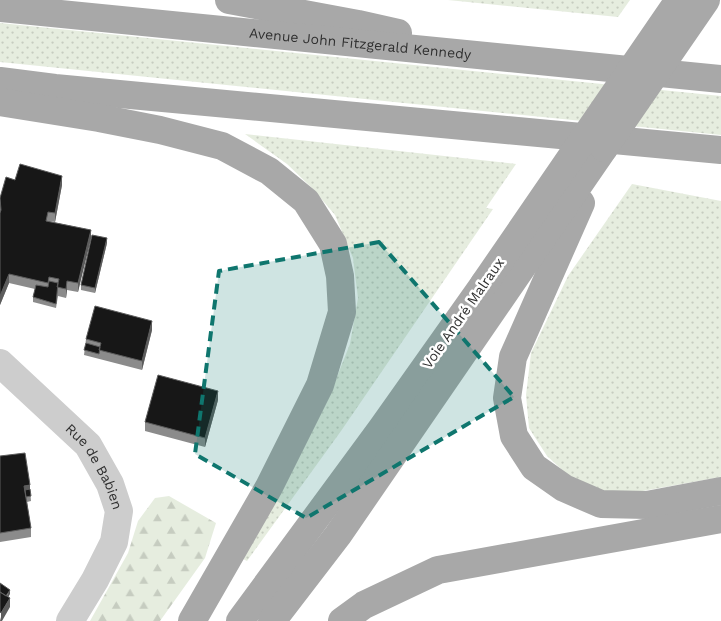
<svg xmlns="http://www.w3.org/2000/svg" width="721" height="621" font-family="'Work Sans',sans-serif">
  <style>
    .grass { fill: url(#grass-dots) }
    .forest { fill: url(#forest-firs) }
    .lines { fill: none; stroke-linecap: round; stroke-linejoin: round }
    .minor { stroke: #cdcdcd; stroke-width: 28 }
    .major { stroke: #a8a8a8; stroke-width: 28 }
    .major-bridge { stroke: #a8a8a8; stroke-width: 28 }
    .wall { fill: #8b8b8b }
    .shaded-wall { fill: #5d5d5d }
    .building { fill: #171717; stroke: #5d5d5d }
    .marked { fill: #0f766e; fill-opacity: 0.2; stroke: #0f766e; stroke-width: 4; stroke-dasharray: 10 6; stroke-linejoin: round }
    .labels { text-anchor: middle; stroke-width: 5; stroke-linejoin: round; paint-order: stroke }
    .street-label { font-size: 14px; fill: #303030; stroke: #fff }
  </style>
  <defs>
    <pattern id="grass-dots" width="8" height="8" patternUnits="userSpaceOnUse" patternTransform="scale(1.25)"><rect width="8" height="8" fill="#e6eddf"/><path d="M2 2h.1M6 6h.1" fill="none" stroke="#c6ccc0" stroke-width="1.8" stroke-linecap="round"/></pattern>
    <pattern id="forest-firs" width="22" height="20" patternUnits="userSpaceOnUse" patternTransform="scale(1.25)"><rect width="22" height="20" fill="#e6eddf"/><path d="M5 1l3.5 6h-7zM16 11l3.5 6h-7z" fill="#c6ccc0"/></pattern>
  </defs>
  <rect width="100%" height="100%" fill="#fff"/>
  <path class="grass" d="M 448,0 L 630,0 L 618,17 Z
    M 0,23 L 721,96 L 721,135 L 0,62 Z
    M 245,134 L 516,164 L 486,208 L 493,209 L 341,431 L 247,561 L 243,559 L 327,402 L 350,344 L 358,298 L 353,258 L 335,215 L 313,189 L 287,164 Z
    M 632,184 L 721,201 L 721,477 L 637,492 L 601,491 L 570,477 L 547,456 L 529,428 L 526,395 L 531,353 L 568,276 Z"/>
  <path class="forest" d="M 169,496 L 216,523 L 205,558 L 160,621 L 90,621 L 128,553 L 138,521 L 155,498 Z"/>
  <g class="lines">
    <path class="minor" id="s1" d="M 0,363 L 88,445 L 110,484 L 119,511 L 114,542 L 95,580 L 70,621"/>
    <g class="major">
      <path d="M 229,0 L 358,24 L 398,33"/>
      <path id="s2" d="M 0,8 L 721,79"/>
      <path d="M 0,81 L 55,88 L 721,150"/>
      <path d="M 0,102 L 99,118 L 160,130 L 222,146 L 269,171 L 306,201 L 333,244 L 340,276 L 342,312 L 320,385 L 269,487 L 192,621"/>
      <path d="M 581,203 L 513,357 L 507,398 L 514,436 L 534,467 L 564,488 L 601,504 L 647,505 L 721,491"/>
      <path d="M 240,621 L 382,428 L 484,284"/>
      <path d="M 272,621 L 338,535 L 604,148"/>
      <path d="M 342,621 L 364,605 L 438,570 L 721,519"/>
    </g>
    <path class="major-bridge" d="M 604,148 L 706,0
      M 484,284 L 679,0"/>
  </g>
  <path class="wall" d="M 15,180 L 62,185 L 55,222 L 48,221 L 91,230 L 78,292 L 67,290 L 66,298 L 58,296 L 56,308 L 33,302 L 33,297 L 35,289 L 9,283 L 0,305 L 0,198 Z
    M 107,243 L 95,293 L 81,290 L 81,285 Z
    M 152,330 L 142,370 L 84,355 L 86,339 Z
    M 218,400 L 205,447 L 145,431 L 145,422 Z
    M 0,456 L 30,489 L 31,501 L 27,502 L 31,528 L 31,537 L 0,542 Z"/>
  <path class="shaded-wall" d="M 62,176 L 62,185 L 55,222 L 55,213 Z
    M 91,230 L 91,239 L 78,292 L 78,283 Z
    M 107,238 L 107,243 L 95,293 L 95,288 Z
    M 9,274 L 9,283 L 0,305 L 0,296 Z
    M 67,281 L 67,290 L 66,298 L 66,289 Z
    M 152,321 L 152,330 L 142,370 L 142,361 Z
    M 218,391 L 218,400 L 205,447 L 205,438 Z
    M 30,485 L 30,494 L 25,495 L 24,486 Z
    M 10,590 L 10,594 L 5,603 L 5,599 Z
    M 10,598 L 10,607 L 2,621 L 0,621 L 1,617 L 1,613 Z"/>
  <path class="building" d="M 20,164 L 62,176 L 55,213 L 48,212 L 46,221 L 91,230 L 78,283 L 67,281 L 66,289 L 57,287 L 59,279 L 49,277 L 48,283 L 9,274 L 0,296 L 0,213 L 1,210 L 0,198 L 6,177 L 15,180 Z
    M 92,235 L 107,238 L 95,288 L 81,285 Z
    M 49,281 L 58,283 L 56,304 L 33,297 L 36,285 L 48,287 Z
    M 95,306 L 152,321 L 142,361 L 99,350 L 101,343 L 86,339 Z
    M 86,343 L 100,347 L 99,354 L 84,350 Z
    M 158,375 L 218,391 L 205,438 L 145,422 Z
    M 25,453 L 30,485 L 24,486 L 31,528 L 0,533 L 0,456 Z
    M 30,489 L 31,496 L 26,497 L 25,490 Z
    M 0,583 L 10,590 L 6,596 L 0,592 Z
    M 0,592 L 10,598 L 1,613 L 0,612 Z"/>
  <path class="marked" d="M 379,242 L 514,397 L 306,518 L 195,454 L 219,271 Z"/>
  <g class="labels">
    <g class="street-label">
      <text dy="5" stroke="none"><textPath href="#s2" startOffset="362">Avenue John Fitzgerald Kennedy</textPath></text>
      <text transform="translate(463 313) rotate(-55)" y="5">Voie André Malraux</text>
      <text dy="5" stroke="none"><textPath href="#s1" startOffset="142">Rue de Babien</textPath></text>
    </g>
  </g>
</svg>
